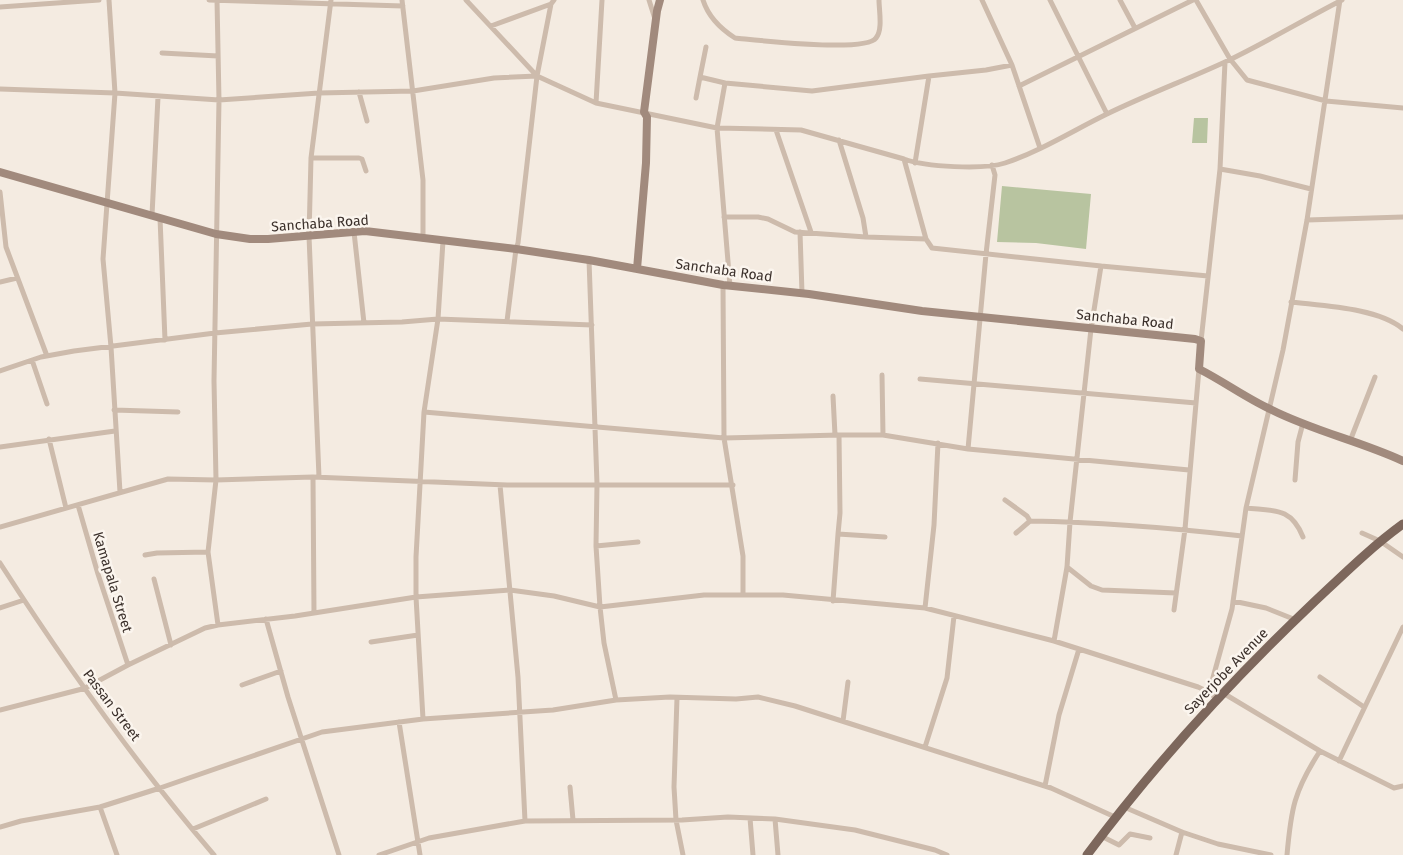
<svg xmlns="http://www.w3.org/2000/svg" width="1403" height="855" font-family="'Fira Sans',sans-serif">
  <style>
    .green { fill: #b8c4a0 }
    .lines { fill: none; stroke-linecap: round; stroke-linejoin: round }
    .street { stroke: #cdbbac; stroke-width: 5 }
    .secondary { stroke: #a18a7d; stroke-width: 8 }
    .primary { stroke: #7d675c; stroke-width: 9 }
    .labels { text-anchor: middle; stroke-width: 5; stroke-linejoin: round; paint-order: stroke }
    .street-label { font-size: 14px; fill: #3b302b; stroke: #fbf5ee }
  </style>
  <rect width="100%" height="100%" fill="#f4ebe1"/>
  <path class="green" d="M 1194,118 L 1208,118 L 1207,143 L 1192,143 Z
    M 1002,186 L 1091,194 L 1086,249 L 1036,243 L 997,242 Z"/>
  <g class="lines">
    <path class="street" d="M 109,0 L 115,93 L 103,259 L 111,347 L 120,492
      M 209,0 L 403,6
      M 217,0 L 219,100 L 214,381 L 216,480 L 208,552 L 218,625
      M 402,0 L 423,180 L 423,239
      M 466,0 L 537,76 L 596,103 L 717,128 L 801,130 L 904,159 C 925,167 984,170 1005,163 C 1041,151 1074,130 1107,114 C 1146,95 1186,80 1225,62 C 1265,43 1303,20 1342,0
      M 649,0 L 655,19
      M 703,0 C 708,16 721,29 735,38 C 757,40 865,53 876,38 C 883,30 879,10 879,0
      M 982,0 L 1012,65 L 1040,148
      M 1050,0 L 1107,114
      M 1120,0 L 1135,28
      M 1196,0 L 1230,59 L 1247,80 L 1326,101 L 1403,108
      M 0,7 L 99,0
      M 491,26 L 551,4 L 554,0
      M 706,47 L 700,77 L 725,83
      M 162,53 L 218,56
      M 1019,86 L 1193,0
      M 0,89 L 115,93 L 219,100 L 319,93 L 413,91 L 494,78 L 537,76
      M 359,92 L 367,121
      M 696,98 L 700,77
      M 596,103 L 602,0
      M 776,130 L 811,232
      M 839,140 L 863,218 L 866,237
      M 311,158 L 359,158 L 362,159 L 366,171
      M 904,159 L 926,239 L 932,248 L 1101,266 L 1208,276
      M 915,163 L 929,76
      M 1220,169 L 1260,176 L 1311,189
      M 0,192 L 6,247 L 47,356
      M 152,215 L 158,97
      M 724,217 L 758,217 L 768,219 L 795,232 L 866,237 L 926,239
      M 160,218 L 165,340
      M 1307,220 L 1403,217
      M 354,232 L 364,323
      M 800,232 L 802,293
      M 589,260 L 597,484 L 596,546 L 600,607 L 604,643 L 616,700
      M 0,282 L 17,278
      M 723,285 L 724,438 L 743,556 L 743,594
      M 730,286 L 717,128 L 725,83 L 812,91 L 929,76 L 986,70 L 1012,65
      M 1291,302 C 1324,306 1378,308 1403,329
      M 507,321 L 516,249 L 518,243 L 537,76 L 551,4
      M 1201,341 L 1220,169 L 1225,62
      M 32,360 L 47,404
      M 0,371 L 41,357 L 74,351 L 215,333 L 312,324 L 402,322 L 438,319 L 592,325
      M 882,375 L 883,435
      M 920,379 L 1196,403
      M 833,396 L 835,435
      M 114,410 L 178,412
      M 424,412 L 724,438 L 839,435 L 883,435 L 968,449 L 1189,470
      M 49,439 L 66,508
      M 1350,441 L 1375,377
      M 0,447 L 115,431
      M 968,449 L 986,254 L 995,175 L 992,165
      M 313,477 L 314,613
      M 319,477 L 309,236 L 311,158 L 331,0
      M 1295,480 L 1298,442 L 1303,423
      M 500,485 L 518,677 L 525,821
      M 1005,500 L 1027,516 L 1030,521
      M 78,505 L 98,574 L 128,665 L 126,666
      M 1246,508 C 1274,511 1291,507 1303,537
      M 0,527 L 168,479 L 216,480 L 313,477 L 507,485 L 733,485
      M 1016,533 L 1030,521 C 1101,522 1172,528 1242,536
      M 1362,533 L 1380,541 L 1403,557
      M 838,534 L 840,513 L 839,435
      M 596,546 L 638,542
      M 145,555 L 157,553 L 208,552
      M 0,563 C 65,664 136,764 214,855
      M 1067,567 L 1091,586 L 1102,590 L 1176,593
      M 154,579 L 171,645
      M 833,601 L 838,534 L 885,537
      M 1233,601 L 1266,608 L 1296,620
      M 0,608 L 24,600
      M 925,608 L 934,525 L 938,443
      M 1174,610 L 1185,529 L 1199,369
      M 266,619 L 288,697 L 339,855
      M 1054,641 L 1067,567 L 1070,522 L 1091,329 L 1101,266
      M 371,642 L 418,635
      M 1320,677 L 1364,707
      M 242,685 L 281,671
      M 85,688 L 128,665 L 205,628 L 218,625 L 295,616 L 416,597 L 510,590 L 554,596 L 600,607 L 704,595 L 783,595 L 925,608 L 1054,641 L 1198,687 L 1209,692 L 1217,699
      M 1209,692 L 1232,609 L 1246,508 L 1283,350 L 1307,220 L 1340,0
      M 1223,693 L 1320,751 L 1394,788 L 1403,786
      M 677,698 L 674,787 L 676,820 L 683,855
      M 0,710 L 86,688
      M 423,719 L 416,597 L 416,557 L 424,412 L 438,319 L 443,241
      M 843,721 L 848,682
      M 399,722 L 420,855
      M 925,747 L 947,678 L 954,616
      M 1339,761 L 1403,627
      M 1045,786 L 1059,715 L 1079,649
      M 570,787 L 573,820
      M 100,807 L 117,855
      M 1124,807 L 1182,832 L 1218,844 L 1271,855
      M 750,818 L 753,855
      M 775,819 L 778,855
      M 0,827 L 21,821 L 100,807 L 160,788 L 322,732 L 423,719 L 553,710 L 616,700 L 670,697 L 736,699 L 758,697 L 795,706 L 1051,788 L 1115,817
      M 193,829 L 266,799
      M 1101,836 L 1119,845 L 1130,834 L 1150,838
      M 379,855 L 429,838 L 525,821 L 682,820 L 728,817 L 775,819 L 855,830 L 935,850 L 947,855
      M 1176,855 L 1182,832
      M 1287,855 C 1291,809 1294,791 1320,751"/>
    <path class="secondary" d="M 0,172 L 216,234 L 250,239 L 268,239 L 365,231 L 516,249 L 589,260 L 723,285 L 809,294 L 922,311 L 1195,339 L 1201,341 L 1199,369 C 1223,381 1246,398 1270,409 C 1313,431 1360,441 1403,461
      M 637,269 L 646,163 L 647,117 L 644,112 L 657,11 L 660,0"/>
    <path class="primary" d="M 1087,855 C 1154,765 1230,682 1312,604 C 1342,576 1370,548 1403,524"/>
  </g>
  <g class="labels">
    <g class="street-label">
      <text transform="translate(320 223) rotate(-4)" y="5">Sanchaba Road</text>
      <text transform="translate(724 270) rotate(8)" y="5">Sanchaba Road</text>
      <text transform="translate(1125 319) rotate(6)" y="5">Sanchaba Road</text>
      <text transform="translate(113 582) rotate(73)" y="5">Kamapala Street</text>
      <text transform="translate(1226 671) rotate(-46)" y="5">Sayerjobe Avenue</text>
      <text transform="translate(112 705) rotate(53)" y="5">Passan Street</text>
    </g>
  </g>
</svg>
